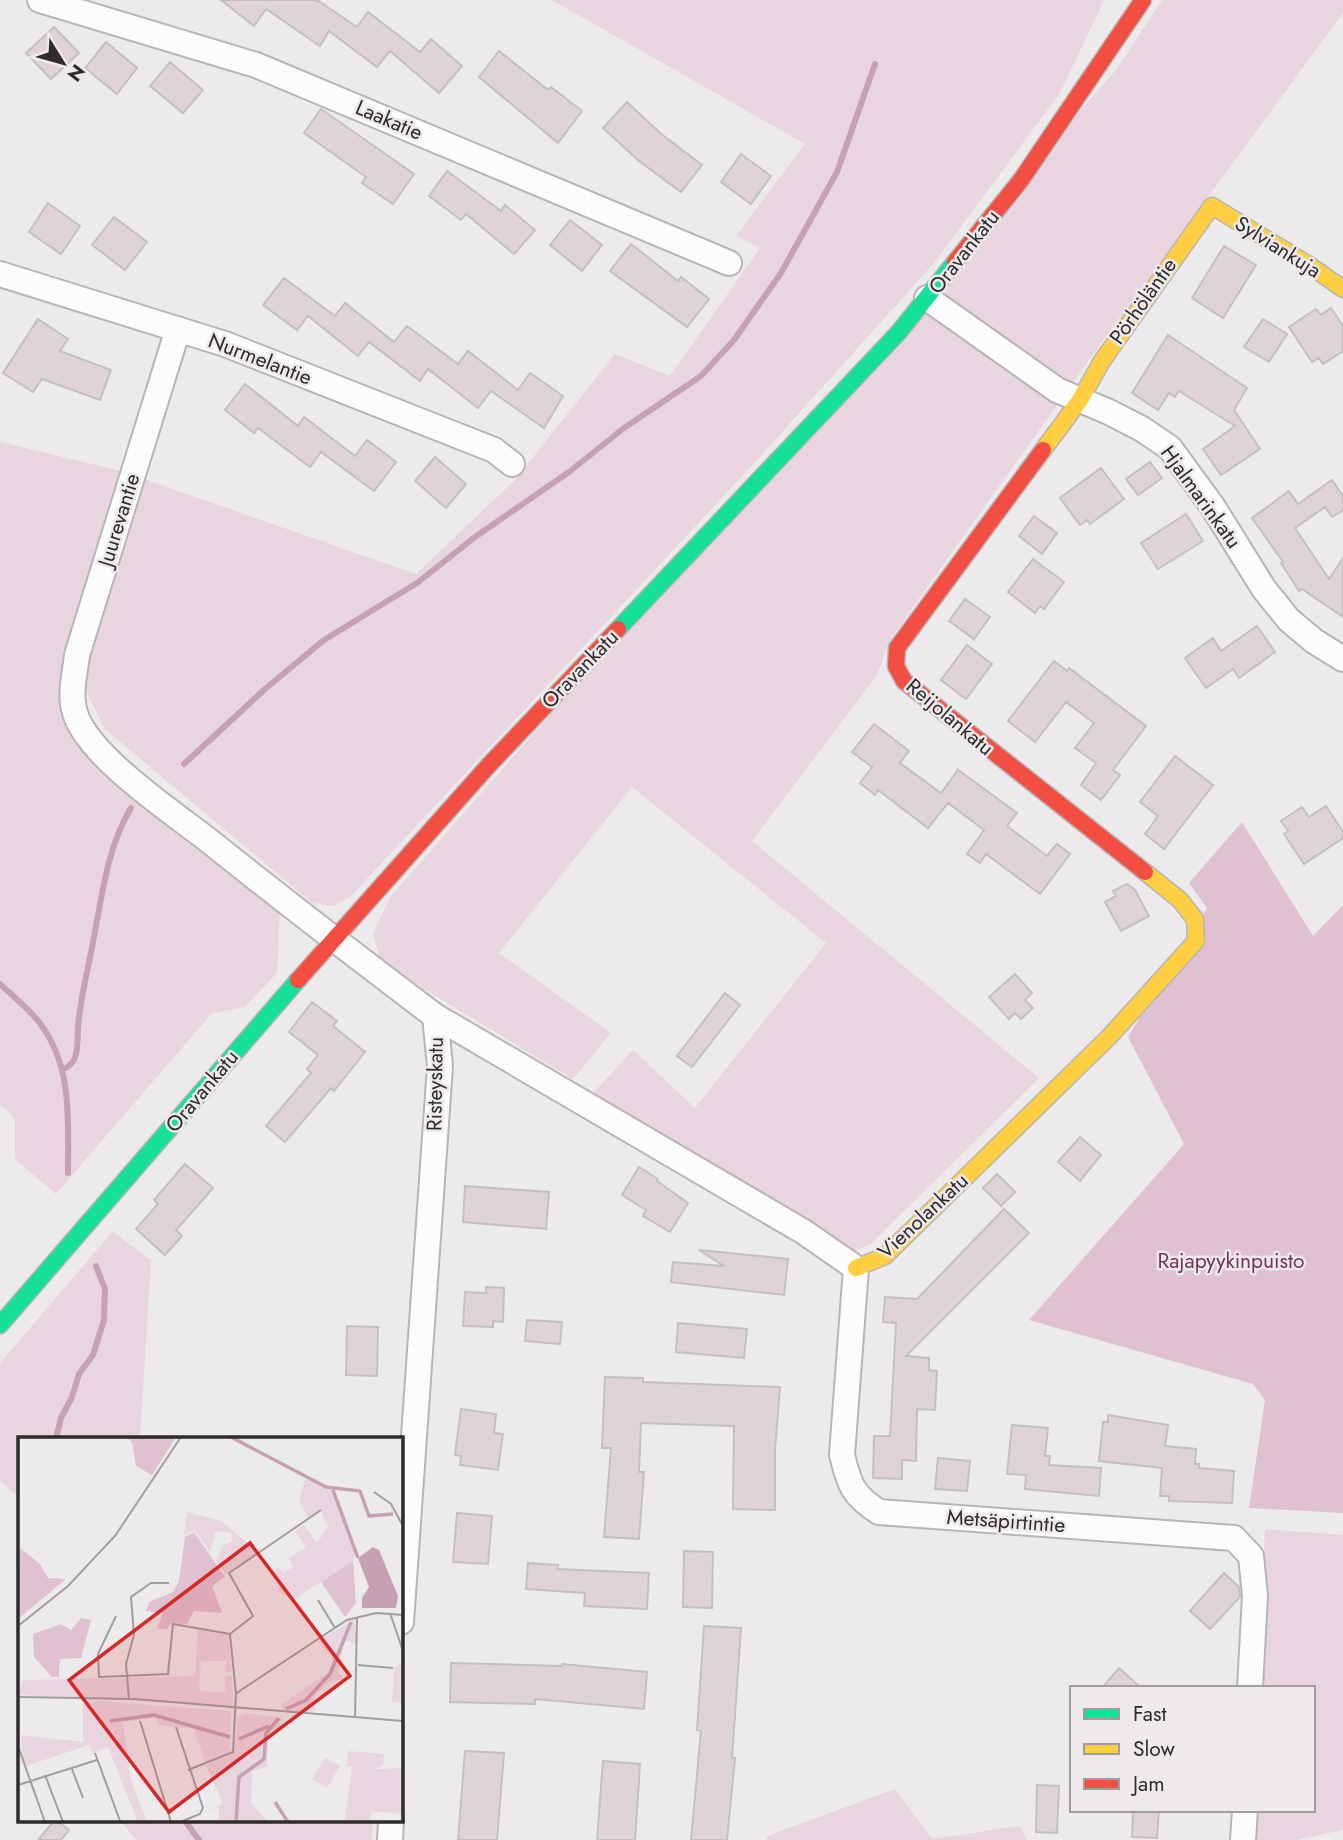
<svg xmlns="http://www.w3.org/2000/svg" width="1343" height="1840" font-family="Jost,sans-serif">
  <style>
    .green { fill: #e9d5df }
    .forest { fill: #e0c1d1 }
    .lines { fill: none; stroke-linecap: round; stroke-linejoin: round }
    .stream { stroke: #c6a1b4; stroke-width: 6 }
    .building { fill: #dfd3d9; stroke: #c2c0c0; stroke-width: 2 }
    .street-casing { stroke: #b7b5b5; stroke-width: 28 }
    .fast-casing { stroke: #b7b5b5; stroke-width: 19 }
    .slow-casing { stroke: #b7b5b5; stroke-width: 19 }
    .jam-casing { stroke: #b7b5b5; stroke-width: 19 }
    .street { stroke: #fcfcfc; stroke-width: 24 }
    .fast { stroke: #16e098; stroke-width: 16 }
    .slow { stroke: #ffcf43; stroke-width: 16 }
    .jam { stroke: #f24e42; stroke-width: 16 }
    .labels { text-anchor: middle; stroke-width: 5; stroke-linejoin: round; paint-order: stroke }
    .street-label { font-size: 21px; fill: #2d2b2c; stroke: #eee9eb }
    .park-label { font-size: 21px; fill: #743358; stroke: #eee9eb }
    .inset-river { fill: none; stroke: #c6a1b4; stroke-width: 3.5 }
    .inset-road { fill: none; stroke: #a09e9f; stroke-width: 2 }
    .view { fill: #d62828; fill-opacity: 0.15; stroke: #d62828; stroke-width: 3.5 }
    .inset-edge { fill: none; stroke: #2d2b2c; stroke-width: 3.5 }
  </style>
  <rect width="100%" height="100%" fill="#edeaeb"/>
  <path class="green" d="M 552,0 L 1104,0 L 1060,93 L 934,263 L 758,459 L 350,897 L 333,906 L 312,903 L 105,729 L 85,689 L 89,658 L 138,477 L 416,574 L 514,481 L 615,354 L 670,376 L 760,248 L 736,236 L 805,144 Z
    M 1162,0 L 1343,0 L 1343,13 L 1112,328 L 891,638 L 877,675 L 752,841 L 1039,1078 L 871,1244 L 852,1252 L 593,1093 L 633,1050 L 695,1108 L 826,943 L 632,787 L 499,953 L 611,1033 L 573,1079 L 381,963 L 373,933 L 391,896 L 1116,70 Z
    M 0,442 L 121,471 L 61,665 L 66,717 L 280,911 L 277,973 L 245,1007 L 212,1013 L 56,1194 L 15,1159 L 15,1118 L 0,1105 Z
    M 113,1231 L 151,1261 L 140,1439 L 19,1439 L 19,1498 L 0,1480 L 0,1363 Z
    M 1265,1529 L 1343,1535 L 1343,1830 L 1296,1840 L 1250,1840 L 1252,1810 L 1313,1810 L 1313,1688 L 1258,1688 Z
    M 895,1789 L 932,1839 L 1020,1826 L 1027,1840 L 767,1840 L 767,1836 Z
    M 120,1821 L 373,1821 L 372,1840 L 137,1840 Z"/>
  <path class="forest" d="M 1242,822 L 1313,936 L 1343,905 L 1343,1513 L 1249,1508 L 1265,1400 L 1253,1384 L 1029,1320 L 1184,1144 L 1128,1037 L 1207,908 L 1189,883 Z"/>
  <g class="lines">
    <path class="stream" d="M 184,764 L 265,689 L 324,640 L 417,583 L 475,537 L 569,472 L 624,428 L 701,376 L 734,340 L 781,273 L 837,172 L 875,64
      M 0,984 C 13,996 28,1008 39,1022 C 73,1066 68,1120 68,1173
      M 63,1069 C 80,1063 77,1043 78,1027 C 80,999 88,970 93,942 C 102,897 107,847 131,808
      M 56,1439 L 61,1418 L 72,1397 L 79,1374 L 93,1355 L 104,1320 L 105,1289 L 96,1266
      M 185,1821 L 199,1840"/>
  </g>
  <path class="building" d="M 221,0 L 317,0 L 357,27 L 368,12 L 420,52 L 431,39 L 462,66 L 439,93 L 390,51 L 377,67 L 329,31 L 320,46 L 266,9 L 254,26 Z
    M 54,27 L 79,53 L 51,79 L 26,53 Z
    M 106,42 L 137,68 L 117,94 L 85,68 Z
    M 499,51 L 548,90 L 551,87 L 582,111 L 558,143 L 479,77 Z
    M 170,62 L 203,90 L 183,113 L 150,86 Z
    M 627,102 L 660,133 L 702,165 L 681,192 L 639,161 L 603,128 Z
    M 321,109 L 414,174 L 393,204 L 362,183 L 366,177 L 304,133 Z
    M 741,154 L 771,176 L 751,204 L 721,182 Z
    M 447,171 L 501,211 L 505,205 L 535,230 L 514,254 L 466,214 L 461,220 L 429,196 Z
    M 48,203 L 80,226 L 61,254 L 29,232 Z
    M 114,217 L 147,242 L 125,270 L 92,245 Z
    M 570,220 L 602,245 L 582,271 L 550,245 Z
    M 631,244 L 678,281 L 681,277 L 709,299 L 687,327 L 610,271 Z
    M 1224,246 L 1256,265 L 1223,318 L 1192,298 Z
    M 284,278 L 335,316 L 345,303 L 394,342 L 407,326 L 458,364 L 468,351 L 518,390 L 530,373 L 563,396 L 544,428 L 491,391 L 478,408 L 428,369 L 420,381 L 369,342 L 358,356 L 308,316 L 297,330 L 263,305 Z
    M 1331,308 L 1343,326 L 1343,351 L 1323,364 L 1319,358 L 1312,362 L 1289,327 L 1316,309 L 1321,315 Z
    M 38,319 L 68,339 L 60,351 L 111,370 L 100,400 L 42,379 L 33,392 L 3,373 Z
    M 1263,319 L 1287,334 L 1269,362 L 1244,347 Z
    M 1168,335 L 1247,388 L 1234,410 L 1260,449 L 1221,475 L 1203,449 L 1235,426 L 1179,391 L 1175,397 L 1169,393 L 1158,410 L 1132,393 Z
    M 245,384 L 298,426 L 304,417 L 355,456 L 367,440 L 396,462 L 374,491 L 321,452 L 310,467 L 258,428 L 254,433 L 225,410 Z
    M 435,457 L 466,484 L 446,508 L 415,481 Z
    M 1150,462 L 1162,478 L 1138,495 L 1126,479 Z
    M 1101,468 L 1124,499 L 1090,524 L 1087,520 L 1080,525 L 1060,498 Z
    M 1332,480 L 1343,496 L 1343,510 L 1332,517 L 1325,507 L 1295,528 L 1329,579 L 1343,558 L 1343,617 L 1302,589 L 1299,591 L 1281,563 L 1283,562 L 1252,518 L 1289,491 L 1298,504 Z
    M 1186,514 L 1203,541 L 1158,569 L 1141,543 Z
    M 1034,516 L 1057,533 L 1042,554 L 1019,536 Z
    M 1033,559 L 1064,582 L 1044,609 L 1040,606 L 1035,613 L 1008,592 Z
    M 965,599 L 990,617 L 974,639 L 949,621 Z
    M 1257,626 L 1275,652 L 1239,678 L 1233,669 L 1206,688 L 1185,658 L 1213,638 L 1221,651 Z
    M 967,645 L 992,664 L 966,699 L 941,680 Z
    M 1054,661 L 1067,671 L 1069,668 L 1146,726 L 1113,770 L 1120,775 L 1101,800 L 1081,785 L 1096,763 L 1075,748 L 1094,723 L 1066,702 L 1035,742 L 1008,721 Z
    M 874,724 L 909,751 L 900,763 L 941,793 L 958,770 L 1017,813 L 1007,826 L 1047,856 L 1057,844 L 1070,854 L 1040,894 L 986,854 L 980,863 L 967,854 L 984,830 L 948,803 L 928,828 L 878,790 L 875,795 L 860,783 L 872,767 L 852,752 Z
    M 1175,756 L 1213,785 L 1164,849 L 1145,834 L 1158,816 L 1140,802 Z
    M 1326,806 L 1343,832 L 1343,838 L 1304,864 L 1284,834 L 1288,831 L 1281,821 L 1302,807 L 1309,817 Z
    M 1127,884 L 1135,890 L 1149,916 L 1121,931 L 1105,902 L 1116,896 L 1113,891 Z
    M 1015,974 L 1032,993 L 1025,1000 L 1033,1008 L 1021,1019 L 1015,1013 L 1009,1019 L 989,997 Z
    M 725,993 L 740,1005 L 692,1067 L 677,1056 Z
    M 312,1002 L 337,1021 L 333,1026 L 365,1052 L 334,1091 L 331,1088 L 285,1142 L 266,1126 L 311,1073 L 307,1069 L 318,1055 L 289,1032 Z
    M 1080,1137 L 1101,1155 L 1080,1181 L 1058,1162 Z
    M 185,1164 L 213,1188 L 176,1230 L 182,1236 L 165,1255 L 136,1229 L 158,1204 L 154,1200 Z
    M 639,1167 L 658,1179 L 657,1181 L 688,1203 L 670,1232 L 643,1216 L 646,1210 L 622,1195 Z
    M 997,1174 L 1015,1192 L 1001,1206 L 983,1188 Z
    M 465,1186 L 549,1192 L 546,1229 L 463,1222 Z
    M 1004,1209 L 1029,1233 L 906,1356 L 929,1358 L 929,1370 L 937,1371 L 935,1410 L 917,1409 L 916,1461 L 902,1460 L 902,1479 L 873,1478 L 874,1436 L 890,1436 L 896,1323 L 883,1322 L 885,1297 L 917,1299 Z
    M 699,1250 L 788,1259 L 784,1295 L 671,1282 L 673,1262 L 724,1266 Z
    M 486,1287 L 504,1288 L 503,1322 L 493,1321 L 493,1327 L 463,1326 L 465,1292 L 486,1293 Z
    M 527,1320 L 562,1322 L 560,1344 L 525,1341 Z
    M 678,1323 L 747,1329 L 744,1358 L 676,1352 Z
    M 347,1326 L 378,1327 L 377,1376 L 346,1375 Z
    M 605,1377 L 643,1378 L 643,1382 L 780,1387 L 775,1451 L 775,1510 L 733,1509 L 734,1426 L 641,1423 L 639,1472 L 644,1472 L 639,1539 L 604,1537 L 611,1448 L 602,1448 Z
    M 461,1409 L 496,1414 L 494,1433 L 503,1434 L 498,1470 L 460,1465 L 461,1456 L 455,1455 Z
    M 1108,1415 L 1168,1425 L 1165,1446 L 1196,1449 L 1195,1464 L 1199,1464 L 1199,1468 L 1234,1471 L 1232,1503 L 1169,1501 L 1169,1496 L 1160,1496 L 1162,1468 L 1099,1461 L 1103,1422 L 1108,1422 Z
    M 1012,1425 L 1048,1428 L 1045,1456 L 1050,1456 L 1049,1465 L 1101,1468 L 1099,1496 L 1025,1489 L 1026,1475 L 1007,1474 Z
    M 938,1458 L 970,1461 L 967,1491 L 935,1489 Z
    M 457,1513 L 492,1516 L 488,1564 L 453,1562 Z
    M 684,1551 L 713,1552 L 712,1608 L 683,1607 Z
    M 528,1563 L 558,1565 L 557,1569 L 649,1573 L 647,1609 L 584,1606 L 585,1593 L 526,1589 Z
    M 1224,1573 L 1239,1587 L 1240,1597 L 1210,1629 L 1190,1611 Z
    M 704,1626 L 741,1628 L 732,1758 L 735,1758 L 727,1840 L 691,1840 L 701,1731 L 697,1730 Z
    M 451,1663 L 562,1666 L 562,1664 L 647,1672 L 644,1709 L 535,1699 L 535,1704 L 450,1702 Z
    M 1119,1668 L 1141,1688 L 1102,1688 Z
    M 465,1751 L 504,1753 L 497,1840 L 458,1840 Z
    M 603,1761 L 640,1764 L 635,1840 L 597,1840 Z
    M 1037,1785 L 1059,1786 L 1057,1833 L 1036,1832 Z
    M 1133,1810 L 1159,1810 L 1157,1838 L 1132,1837 Z
    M 54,1821 L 57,1821 L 69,1830 L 61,1840 L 38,1840 Z"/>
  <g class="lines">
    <defs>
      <path id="street" d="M 40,0 L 256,65 L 729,263
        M 0,274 L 225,344 L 494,450 L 512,464
        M 927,298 L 1057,390 L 1109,412 L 1142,429 L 1170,448 L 1213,507 L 1264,589 L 1289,620 L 1314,641 L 1343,659
        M 178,329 L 77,655 C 75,674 69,694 75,713 C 88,756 172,812 208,840 C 283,900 358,958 435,1016 L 440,1066 L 401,1622
        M 435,1016 L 804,1232 L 856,1268 L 842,1455 C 849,1484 853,1496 879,1512 L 1234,1538 L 1251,1556 L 1255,1596 L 1250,1688
        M 390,1840 L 391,1821
        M 1243,1840 L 1245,1810"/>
      <path id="fast" d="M 618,629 L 899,332 L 955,262
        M 0,1325 L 298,980"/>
      <path id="slow" d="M 1043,450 L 1080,400 L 1102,361 L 1212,206 L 1309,265 L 1343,289
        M 856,1268 L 885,1256 L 1109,1037 L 1196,941 L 1195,919 L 1180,900 L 1145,872"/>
      <path id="jam" d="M 955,262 L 1021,180 L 1143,0
        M 1043,450 L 897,648 L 896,666 L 904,681 L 1145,872
        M 298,980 L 489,765 L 618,629"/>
    </defs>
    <use href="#street" class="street-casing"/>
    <use href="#fast" class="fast-casing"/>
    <use href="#slow" class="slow-casing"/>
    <use href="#jam" class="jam-casing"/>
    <use href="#street" class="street"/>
    <use href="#fast" class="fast"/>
    <use href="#slow" class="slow"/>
    <use href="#jam" class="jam"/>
  </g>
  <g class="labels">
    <g class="street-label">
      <text transform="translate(389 120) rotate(23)" y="7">Laakatie</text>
      <text transform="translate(1278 247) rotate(32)" y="7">Sylviankuja</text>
      <text transform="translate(964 252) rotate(-52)" y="7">Oravankatu</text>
      <text transform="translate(1143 301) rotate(-55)" y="7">Pörhöläntie</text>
      <text transform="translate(260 359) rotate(21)" y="7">Nurmelantie</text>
      <text transform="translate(1201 497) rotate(54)" y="7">Hjalmarinkatu</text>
      <text transform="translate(119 520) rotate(-73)" y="7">Juurevantie</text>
      <text transform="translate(580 669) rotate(-46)" y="7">Oravankatu</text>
      <text transform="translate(950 717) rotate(40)" y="7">Reijolankatu</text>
      <text transform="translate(435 1084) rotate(-89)" y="7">Risteyskatu</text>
      <text transform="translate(202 1091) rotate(-50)" y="7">Oravankatu</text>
      <text transform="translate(923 1216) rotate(-43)" y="7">Vienolankatu</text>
      <text transform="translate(1006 1521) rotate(4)" y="7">Metsäpirtintie</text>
    </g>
    <g class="park-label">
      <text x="1231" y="1268">Rajapyykinpuisto</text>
    </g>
  </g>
  <g transform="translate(18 1437)">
    <rect width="385" height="385" fill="#edeaeb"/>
    <path d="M 287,42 L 314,54 L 337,116 L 335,124 L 275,163 L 260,154 L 263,147 L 255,139 L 260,129 L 265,136 L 275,130 L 271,121 L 288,110 L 277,94 L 286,88 L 299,106 L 310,90 L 303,74 L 291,81 L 281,65 ZM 169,75 L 203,84 L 240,115 L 207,137 L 198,123 L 205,108 L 214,105 L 213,96 L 198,94 L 192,114 L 176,93 L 166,98 ZM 336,183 L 340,209 L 327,203 L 320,235 L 325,241 L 310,246 L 297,258 L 296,275 L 264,273 L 264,267 L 314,233 L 314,220 L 300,204 ZM 180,193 L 211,198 L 214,235 L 207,235 L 208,224 L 183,224 L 181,254 L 207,255 L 207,238 L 214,239 L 215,269 L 0,258 L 5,243 L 177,239 ZM 385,225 L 385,266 L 374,265 L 376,231 ZM 81,264 L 213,274 L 212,316 L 187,326 L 176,292 L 140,288 L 138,281 L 105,285 L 113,343 L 129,385 L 120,385 L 90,310 L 75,316 L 71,308 L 8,329 L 4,317 L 3,298 L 65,305 L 65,267 ZM 226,276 L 264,281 L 259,296 L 250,303 L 249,330 L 234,334 L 233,366 L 250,385 L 201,385 L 201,370 L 184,376 L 205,367 L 188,328 L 216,315 L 220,280 ZM 330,314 L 366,317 L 365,328 L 357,332 L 385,331 L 385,377 L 354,374 L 352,385 L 327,383 L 334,330 L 329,329 ZM 307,321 L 322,329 L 309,351 L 294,342 Z" fill="#e9d5df"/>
    <path d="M 108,0 L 158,0 L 134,38 L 118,29 L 114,5 ZM 176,95 L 207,140 L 194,149 L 204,176 L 176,174 L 169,187 L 154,186 L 149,192 L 139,192 L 145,176 L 128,174 L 131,165 L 155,155 L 161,144 L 167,100 ZM 2,111 L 22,127 L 30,141 L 48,142 L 0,182 ZM 335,124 L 338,166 L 327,180 L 303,145 ZM 63,181 L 73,183 L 63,221 L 42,222 L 41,240 L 34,240 L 16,220 L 15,197 L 43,187 L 53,193 Z" fill="#e0c1d1"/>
    <path d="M 355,110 L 361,113 L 380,159 L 378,171 L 344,171 L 344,161 L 351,150 L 340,121 Z" fill="#c6a1b4"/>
    <path class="inset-river" d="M 213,0 L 308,50 L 342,54 L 351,79 L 375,77M 315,53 L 340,121M 268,272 L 288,263 L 312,237 L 333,185M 92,284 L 136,278 L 212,300M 221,302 L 251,289M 257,365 L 270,385M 218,385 L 221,340 L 246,322 L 248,296 L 261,281"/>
    <path class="inset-road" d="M 356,55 L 373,67 L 385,89M 300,163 L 317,191M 372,176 L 385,214M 98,179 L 80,217 L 81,240 L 150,237 L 155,187 L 212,197M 0,189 L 50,149 L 97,99 L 163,0M 212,197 L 235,179 L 211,136 L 303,73M 212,197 L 218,257M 340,228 L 375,231M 0,260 L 117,262 L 385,284M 111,262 L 108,227 L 116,198 L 113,160 L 133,146 L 151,146M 337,281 L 339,180M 122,284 L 153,385M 158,290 L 185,371 L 182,377 L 162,385M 0,309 L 27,385M 77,316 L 102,384M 54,332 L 65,361M 170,333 L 215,315 L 218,257 L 223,253 L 329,183 L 358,176 L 385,178M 27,338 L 45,385M 0,348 L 79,323"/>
    <path class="view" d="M 232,106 L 332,239 L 151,375 L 51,243 Z"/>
    <rect width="385" height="385" class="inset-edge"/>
  </g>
  <rect x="1070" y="1686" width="245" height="126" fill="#eee9eb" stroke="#a19d9f" stroke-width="2"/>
  <rect x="1084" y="1709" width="35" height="10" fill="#16e098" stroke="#a19d9f" stroke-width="2"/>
  <text x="1133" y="1721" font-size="21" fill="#2d2b2c">Fast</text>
  <rect x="1084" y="1744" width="35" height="10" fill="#ffcf43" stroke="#a19d9f" stroke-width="2"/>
  <text x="1133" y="1756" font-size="21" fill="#2d2b2c">Slow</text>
  <rect x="1084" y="1779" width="35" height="10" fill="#f24e42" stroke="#a19d9f" stroke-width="2"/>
  <text x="1133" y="1791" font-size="21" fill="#2d2b2c">Jam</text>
  <g transform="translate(63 63) rotate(127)" stroke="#eee9eb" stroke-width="5" paint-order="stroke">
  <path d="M0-5L12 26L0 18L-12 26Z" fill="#2d2b2c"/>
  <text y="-10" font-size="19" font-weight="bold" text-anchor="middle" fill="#2d2b2c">N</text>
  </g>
</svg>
